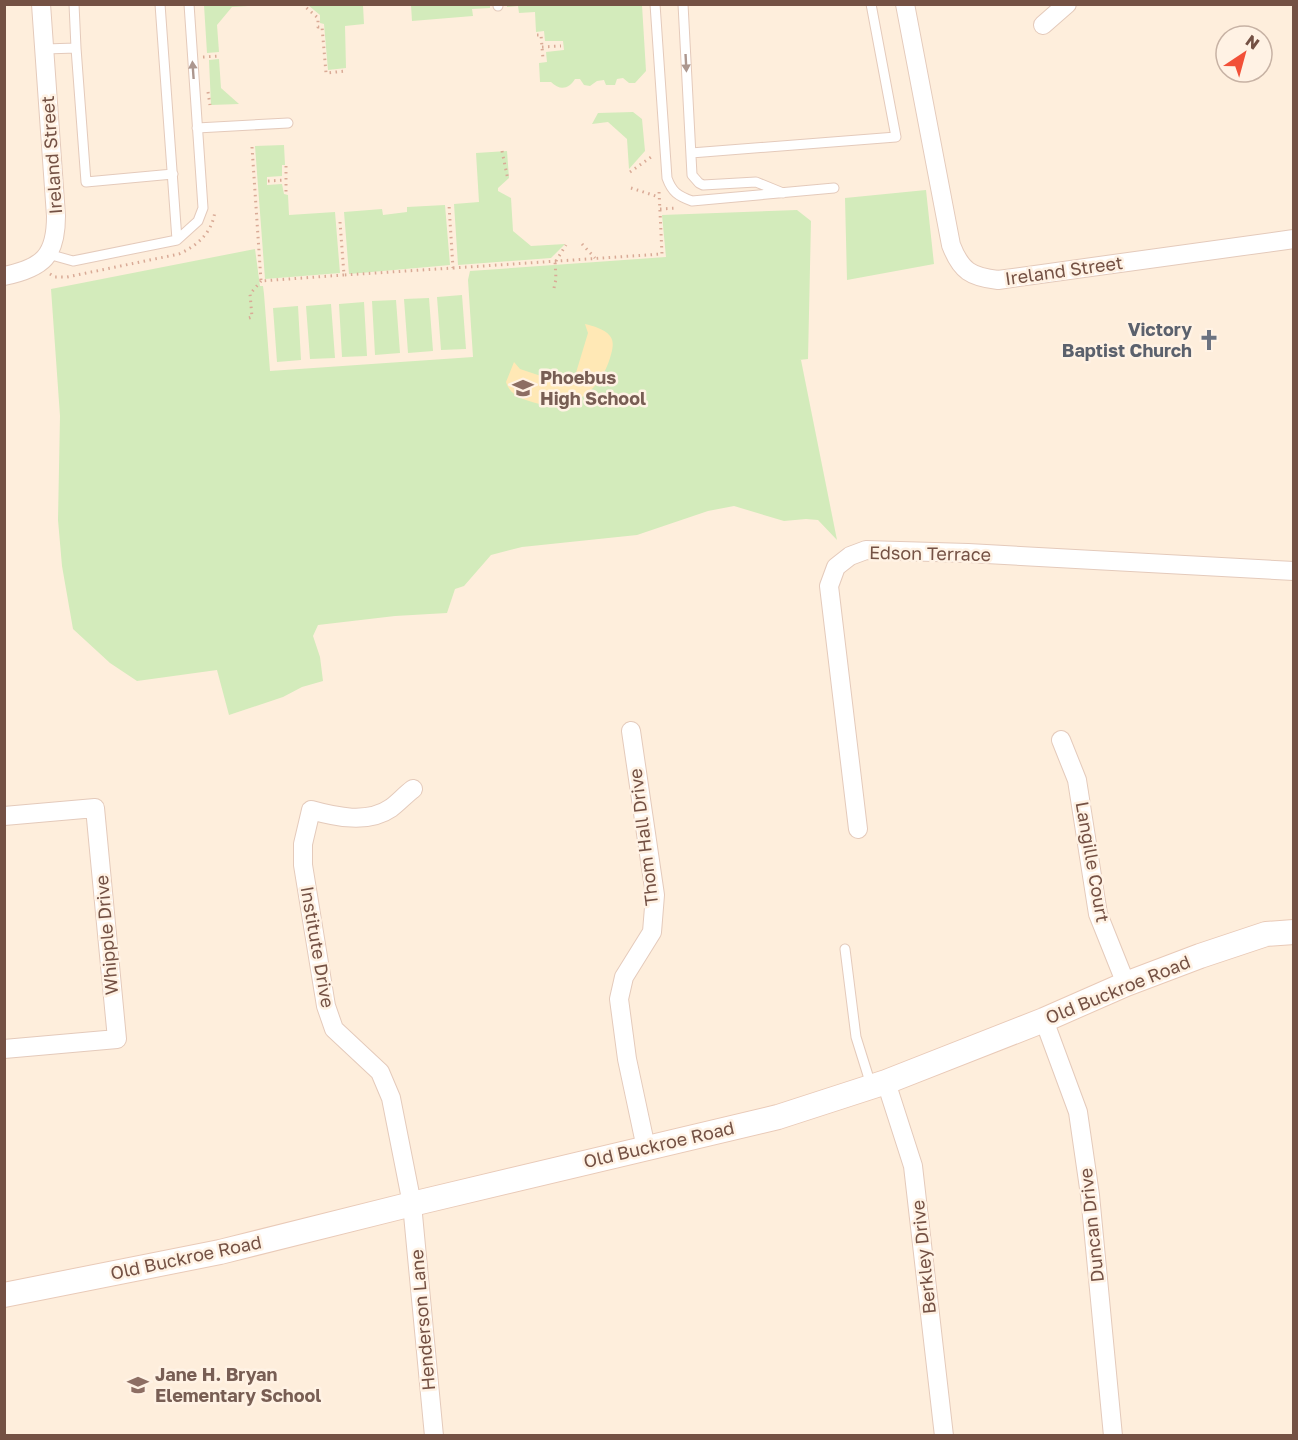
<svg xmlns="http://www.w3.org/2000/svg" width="1298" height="1440" font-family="'Golos Text',sans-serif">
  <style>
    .green { fill: #d3ebbb }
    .sand { fill: #ffe8b5 }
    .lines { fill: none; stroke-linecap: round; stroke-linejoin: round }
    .lane-casing { stroke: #e4cabb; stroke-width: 11 }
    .street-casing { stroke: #e4cabb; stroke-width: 20 }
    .secondary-casing { stroke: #e9cab8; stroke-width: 26 }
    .path { stroke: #d9aa96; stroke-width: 3; stroke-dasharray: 1.5 4.5; stroke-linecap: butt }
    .lane { stroke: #fff; stroke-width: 9 }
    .street { stroke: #fff; stroke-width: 18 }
    .secondary { stroke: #fff; stroke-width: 24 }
    .oneway { fill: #ac978f }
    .labels { text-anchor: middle; stroke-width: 5; stroke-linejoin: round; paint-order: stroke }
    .street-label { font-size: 18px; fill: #745144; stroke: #fff2e4 }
    .worship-label { font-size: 18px; font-weight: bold; fill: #5b616d; stroke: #fff2e4; text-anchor: end }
    .education-label { font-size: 18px; font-weight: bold; fill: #785e54; stroke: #fff2e4; text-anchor: start }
  </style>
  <rect width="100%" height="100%" fill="#feeedc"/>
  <path class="green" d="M 204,5 L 262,4 L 262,5 L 232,7 L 217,25 L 219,52 L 207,53 Z
    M 308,5 L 363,5 L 364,24 L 345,26 L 346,68 L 328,70 L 324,24 L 320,23 L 320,15 Z
    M 490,5 L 490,8 L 472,9 L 473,16 L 412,21 L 411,5 Z
    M 507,5 L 642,5 L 646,71 L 635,83 L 629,83 L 623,78 L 617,79 L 615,85 L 606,85 L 604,80 L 597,81 L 590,86 L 584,85 L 580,79 L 575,79 C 569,89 560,91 551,82 L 540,82 L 539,63 L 547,62 L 546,52 L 564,50 L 563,41 L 545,41 L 544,31 L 536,32 L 535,12 L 519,13 L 518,6 L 507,7 Z
    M 219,59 L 221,88 L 239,104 L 211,105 L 209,60 Z
    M 633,112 L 642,119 L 645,151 L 629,169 L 627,139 L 608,122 L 592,124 L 598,113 Z
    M 284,145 L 285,165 L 282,165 L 282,176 L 267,177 L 267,185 L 282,184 L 284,194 L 288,195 L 289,215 L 335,212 L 340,273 L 265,279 L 255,146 Z
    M 507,151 L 509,178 L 498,188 L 498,191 L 511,198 L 513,231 L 531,246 L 565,244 L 551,258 L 458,265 L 454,204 L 479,202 L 476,153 Z
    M 926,190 L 934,264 L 847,280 L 845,198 Z
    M 445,205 L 450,265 L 349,274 L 344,212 L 382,209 L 383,215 L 407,212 L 407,207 Z
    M 797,210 L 811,221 L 808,359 L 799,360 L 801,360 L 837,540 L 818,520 L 806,519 L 784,521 L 734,506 L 708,511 L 637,535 L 522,547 L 491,555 L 464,586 L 455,589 L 447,613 L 395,616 L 318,625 L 313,636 L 320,657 L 323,681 L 302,687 L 283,697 L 229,715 L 217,670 L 137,681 L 110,663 L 73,629 L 62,566 L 58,520 L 60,416 L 51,289 L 255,249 L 260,286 L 263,286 L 264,294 L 270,371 L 473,357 L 468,280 L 470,271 L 666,257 L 662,215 Z
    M 462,295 L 466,349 L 441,350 L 437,297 Z
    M 429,298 L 433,351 L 408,353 L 404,299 Z
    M 396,300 L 400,353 L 375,355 L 372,301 Z
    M 364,302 L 367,356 L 342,357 L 339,304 Z
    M 331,304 L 335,358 L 310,359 L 306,306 Z
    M 298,306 L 301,360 L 277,362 L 273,308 Z"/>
  <path class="sand" d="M 585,324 C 593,326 605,329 610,336 C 615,342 612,351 610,358 C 598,397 565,415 526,400 C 517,397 509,392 506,382 L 514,362 L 520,369 L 562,383 L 575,376 L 588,333 Z"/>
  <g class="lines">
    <defs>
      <path id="lane" d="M 160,4 L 177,240
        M 498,4 L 498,6
        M 655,4 L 667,178 C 672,192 678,196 692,201 L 834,188
        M 683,4 L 692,175 L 699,183 L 703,185 L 756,182 L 783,193
        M 76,48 L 86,182 L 173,174
        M 45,49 L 76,48 L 74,4
        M 197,128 L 288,123
        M 691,153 L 896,137 L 871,4
        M 48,254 L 73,261 L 177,240 L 198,221 L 203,208 L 189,4
        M 845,949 L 856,1037 L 871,1085"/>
      <path id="street" d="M 905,4 L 951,245 C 961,271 971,277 998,280 L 1294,239
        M 1043,25 L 1067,4
        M 4,276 C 43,268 56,256 56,216 L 41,4
        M 631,731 L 655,895 L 652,932 L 624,977 L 619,999 L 627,1059 L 646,1148
        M 1061,740 L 1077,780 L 1098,914 L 1126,984
        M 413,789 C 405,795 399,802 391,808 C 368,824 336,817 311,810 L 303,844 L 303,865 L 326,1006 L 334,1029 L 380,1072 L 391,1098 L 412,1204 L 434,1436
        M 4,816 L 95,808 L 117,1039 L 4,1049
        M 858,829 L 829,586 L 836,567 L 850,556 L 866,550 L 968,553 L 1294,571
        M 1044,1020 L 1078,1112 L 1090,1195 L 1113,1436
        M 886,1082 L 913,1166 L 944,1436"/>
      <path id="secondary" d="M 4,1295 L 220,1252 L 412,1204 L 778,1117 L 886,1082 L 1044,1020 L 1126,984 L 1200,956 L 1266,934 L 1294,932"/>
    </defs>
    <use href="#lane" class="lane-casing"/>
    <use href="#street" class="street-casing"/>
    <use href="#secondary" class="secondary-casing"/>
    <path class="path" d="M 267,4 L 267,5
      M 302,4 L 318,18 L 318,27 L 322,27 L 326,73 L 346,71
      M 537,35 L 541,35 L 543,59
      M 542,47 L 561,46
      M 203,57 L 219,56
      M 208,92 L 210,105
      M 252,147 L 261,281 L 344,275
      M 502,151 L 508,180
      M 286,166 L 286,192
      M 630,172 L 654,155
      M 268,181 L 285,180
      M 631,188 L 659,197
      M 660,209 L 677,208
      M 340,222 L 344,275 L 453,268 L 449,205
      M 582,244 L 595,258
      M 556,261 L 566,245
      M 453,268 L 662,254 L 659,191
      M 50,274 L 55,277 L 67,277 L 179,254 C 198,245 212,233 215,211
      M 554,288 L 556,279 L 555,261
      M 249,318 L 252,317 L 250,294 L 261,281"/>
    <use href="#lane" class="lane"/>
    <use href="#street" class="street"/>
    <use href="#secondary" class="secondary"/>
  </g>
  <defs><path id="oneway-solid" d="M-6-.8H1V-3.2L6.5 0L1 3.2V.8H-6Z" transform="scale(1.5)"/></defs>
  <g class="oneway">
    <use href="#oneway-solid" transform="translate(686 63) rotate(87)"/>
    <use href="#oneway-solid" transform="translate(193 70) rotate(-94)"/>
  </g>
  <defs>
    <symbol id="church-bare" viewBox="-9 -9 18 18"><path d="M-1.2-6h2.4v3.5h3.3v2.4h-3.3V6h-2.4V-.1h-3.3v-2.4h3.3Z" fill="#6b7280" stroke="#fff2e4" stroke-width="2.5" paint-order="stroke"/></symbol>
    <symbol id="school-bare" viewBox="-9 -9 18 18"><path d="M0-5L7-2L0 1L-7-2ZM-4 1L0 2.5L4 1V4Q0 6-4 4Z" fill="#8d6e63" stroke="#fff2e4" stroke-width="2.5" paint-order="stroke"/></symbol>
  </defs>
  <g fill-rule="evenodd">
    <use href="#church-bare" x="1194" y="325" width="30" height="30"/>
    <use href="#school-bare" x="508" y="373" width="30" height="30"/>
    <use href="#school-bare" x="123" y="1370" width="30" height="30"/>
  </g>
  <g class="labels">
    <g class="street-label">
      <text transform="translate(52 155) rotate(-94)" y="6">Ireland Street</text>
      <text transform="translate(1064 271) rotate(-8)" y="6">Ireland Street</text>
      <text transform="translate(930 554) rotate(1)" y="6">Edson Terrace</text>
      <text transform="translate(644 837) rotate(-97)" y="6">Thom Hall Drive</text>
      <text transform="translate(1092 862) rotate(80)" y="6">Langille Court</text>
      <text transform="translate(107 935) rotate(-95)" y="6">Whipple Drive</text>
      <text transform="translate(317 947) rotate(80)" y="6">Institute Drive</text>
      <text transform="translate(1118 990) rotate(-22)" y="6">Old Buckroe Road</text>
      <text transform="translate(659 1145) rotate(-13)" y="6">Old Buckroe Road</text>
      <text transform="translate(1092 1225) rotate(-96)" y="6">Duncan Drive</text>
      <text transform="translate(924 1257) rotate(-96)" y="6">Berkley Drive</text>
      <text transform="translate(186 1258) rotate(-12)" y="6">Old Buckroe Road</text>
      <text transform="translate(423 1320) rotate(-95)" y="6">Henderson Lane</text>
    </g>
    <g class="worship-label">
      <text x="1192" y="336">Victory<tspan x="1192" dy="21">Baptist Church</tspan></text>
    </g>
    <g class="education-label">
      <text x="540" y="384">Phoebus<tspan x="540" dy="21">High School</tspan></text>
      <text x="155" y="1381">Jane H. Bryan<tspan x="155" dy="21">Elementary School</tspan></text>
    </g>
  </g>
  <rect width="1298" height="1440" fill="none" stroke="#745144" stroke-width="12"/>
  <g transform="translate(1244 54) rotate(36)"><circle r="28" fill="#fff2e4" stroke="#c7b2a4" stroke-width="1.5"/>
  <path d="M0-4.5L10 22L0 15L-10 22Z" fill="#f25037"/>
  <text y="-9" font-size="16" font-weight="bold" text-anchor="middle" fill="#745144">N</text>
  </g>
</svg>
